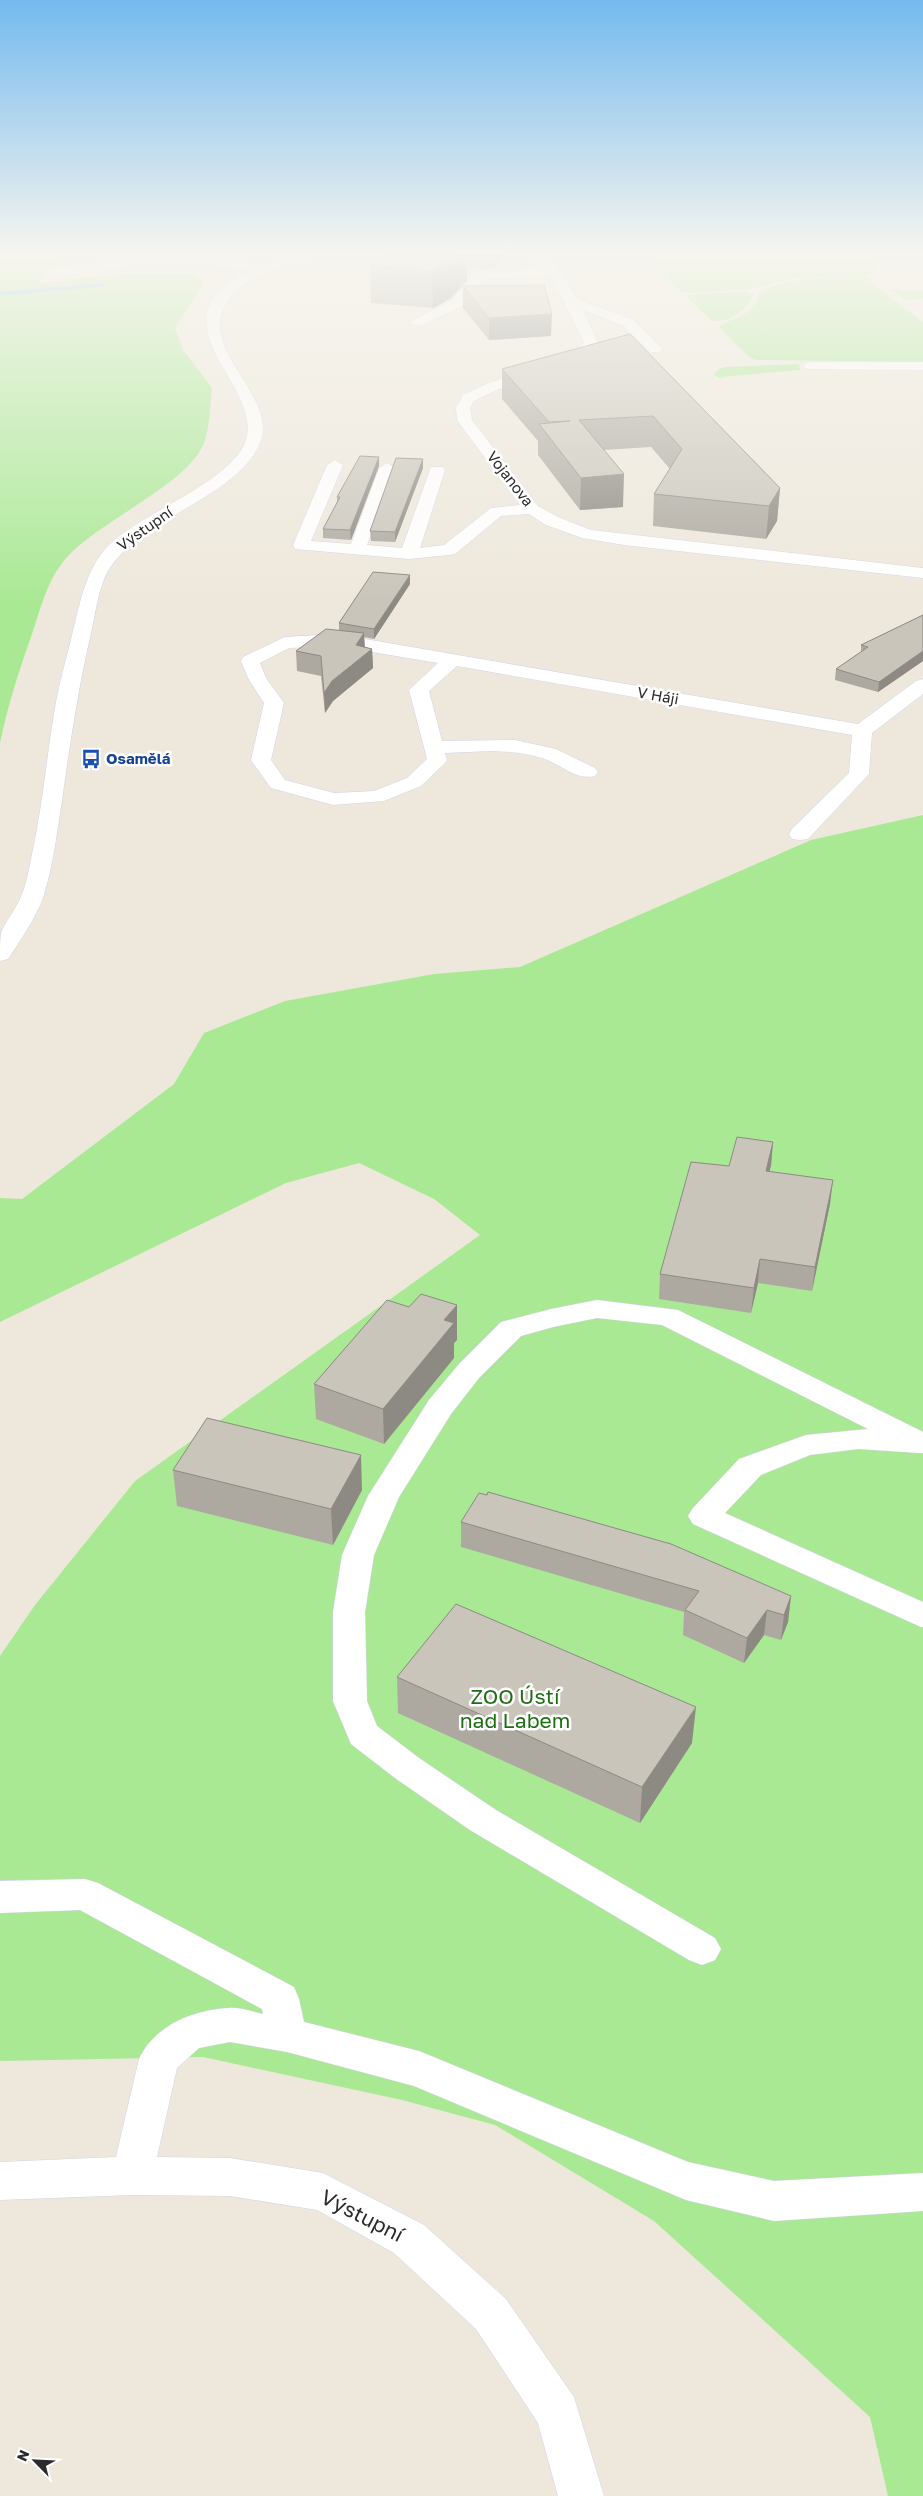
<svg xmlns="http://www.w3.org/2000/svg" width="923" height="2496" font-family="'Golos Text',sans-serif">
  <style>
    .green { fill: #a9e994 }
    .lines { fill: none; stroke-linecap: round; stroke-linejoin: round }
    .stream { fill: #66c4f8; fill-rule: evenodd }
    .minor-casing { stroke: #d1d3e5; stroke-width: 1 }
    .minor { fill: #fff; fill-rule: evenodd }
    .wall { fill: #ada9a1 }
    .shaded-wall { fill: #8d8a83 }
    .building { fill: #c9c5bb; stroke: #8d8a83 }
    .labels { text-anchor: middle; stroke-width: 5; stroke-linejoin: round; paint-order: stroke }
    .far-street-label { font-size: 15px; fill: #2b2b2b; stroke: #fff }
    .far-transit-label { font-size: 15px; font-weight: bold; fill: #164399; stroke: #fff; text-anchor: start }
    .near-park-label { font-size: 21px; fill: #1f6e14; stroke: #fff }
    .near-street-label { font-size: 21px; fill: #2b2b2b; stroke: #fff }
  </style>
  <rect width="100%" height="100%" fill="#eee8dc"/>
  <path class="green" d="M 0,252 L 98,252 L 46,268 L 40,283 L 130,274 L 195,274 L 203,284 L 175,328 L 183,350 L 212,388 C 210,405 210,424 205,440 C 192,484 94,522 63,562 C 47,582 41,607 33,631 C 20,668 8,704 0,743 Z
    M 659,252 L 881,252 L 871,275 L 793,278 L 750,289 L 689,293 L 681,292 L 644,256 Z
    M 856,276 L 868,277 L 871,283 L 923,322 L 923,362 L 756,360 L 749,357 L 719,327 C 732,317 757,315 759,293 C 788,276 823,279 856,276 Z
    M 890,289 L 923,291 L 923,299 L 905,300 Z
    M 745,291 L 753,294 C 749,309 728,324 712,321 L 687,297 L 690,295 Z
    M 799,364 L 800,370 L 721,377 L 724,380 L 714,375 L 718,369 L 726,367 Z
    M 923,815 L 923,2496 L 888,2496 L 870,2417 L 654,2221 L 495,2125 L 402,2100 L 203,2057 L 0,2061 L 0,1656 L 35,1605 L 135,1481 L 480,1235 L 434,1199 L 359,1163 L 286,1183 L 0,1322 L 0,1198 L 22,1199 L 174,1084 L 204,1033 L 285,1001 L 434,974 L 520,967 L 811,840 Z"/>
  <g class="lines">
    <path class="stream" d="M 104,283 L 106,286 L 0,296 L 0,292 Z"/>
    <defs>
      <path id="minor" d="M 300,252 L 320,252 C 315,258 304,259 296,261 C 269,270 235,282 223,310 C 204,354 278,398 260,443 C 235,502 125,521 103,582 C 97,598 95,616 91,633 C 78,689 70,744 62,800 C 57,833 53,867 43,898 C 36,917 19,943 8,959 L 0,961 C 0,953 0,940 1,933 C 5,922 14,912 19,901 C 26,888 29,869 32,854 C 43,804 47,753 56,702 C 60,680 67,657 72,635 C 80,604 85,570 108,546 C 141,513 224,485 244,445 C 271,389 143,322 249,271 L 208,265 L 145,265 L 52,276 L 46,272 L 52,268 L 145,257 L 208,257 L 262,265 Z
        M 521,252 L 538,252 L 548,257 L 563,275 L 577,299 L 634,320 L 662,349 L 660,352 L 650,352 L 624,326 L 583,310 L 598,343 L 582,360 L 494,391 L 474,401 L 470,408 L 472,420 L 538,506 L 558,517 L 591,530 L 923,568 L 923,578 L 624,545 L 582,538 L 546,525 L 529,514 L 501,516 L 455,554 L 449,555 L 409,559 L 295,549 L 293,545 L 327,465 L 335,460 L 343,465 L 311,541 L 351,544 L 379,468 L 387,463 L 395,468 L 367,545 L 402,548 L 431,467 L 443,467 L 445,470 L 420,548 L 444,545 L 491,508 L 520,505 L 457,420 L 456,408 L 463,395 L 484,385 L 572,354 L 584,342 L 552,278 L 550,276 L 484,279 L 462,306 L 422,325 L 417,326 L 410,322 L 452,300 L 475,272 L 545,268 Z
        M 811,362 L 923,362 L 923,370 L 806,369 L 804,366 L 806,363 Z
        M 336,634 L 858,724 L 916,681 L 923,679 L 923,694 L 872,733 L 869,774 L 808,839 L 800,840 L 792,839 L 789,834 L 792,829 L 849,773 L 852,735 L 457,666 L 429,691 L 442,741 L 515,740 L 556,749 L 595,768 L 598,772 L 595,776 C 576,781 559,763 542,758 C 511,748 477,752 445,753 L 447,760 L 444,764 L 421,786 L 384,801 L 333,805 L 271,788 L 251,760 L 264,703 L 248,678 L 241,661 L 243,657 L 285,637 ZM 336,646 L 438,663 L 409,690 L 427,759 L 407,778 L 374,791 L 334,793 L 285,780 L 271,760 L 284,703 L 266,678 L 260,663 L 289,648 Z
        M 597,1300 L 678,1310 L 923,1432 L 923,1453 L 920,1453 L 858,1449 L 810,1455 L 761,1475 L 725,1513 L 923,1602 L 923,1627 L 921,1627 L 693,1524 L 688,1516 L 693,1508 L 739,1459 L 806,1435 L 868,1429 L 662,1325 L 597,1318 L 553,1327 L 521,1336 L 479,1378 L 451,1414 L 399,1497 L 374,1555 L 365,1612 L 367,1701 L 377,1726 L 419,1758 L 496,1810 L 715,1938 L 721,1949 L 715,1960 L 702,1965 L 689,1960 L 470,1830 L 395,1778 L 351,1744 L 333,1701 L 333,1612 L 342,1555 L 368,1496 L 429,1400 L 459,1364 L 501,1322 L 551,1309 Z
        M 85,1879 L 98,1883 L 294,1987 L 299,1999 L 304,2022 L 419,2051 L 688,2162 L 774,2181 L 923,2173 L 923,2211 L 774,2221 L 686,2200 L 414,2086 L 287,2052 L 230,2042 L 199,2048 L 177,2068 L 157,2157 L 230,2158 L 323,2173 L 424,2225 L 506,2299 L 574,2397 L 604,2496 L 558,2496 L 538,2423 L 476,2329 L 394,2253 L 317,2210 L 230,2196 L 132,2195 L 0,2200 L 0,2162 L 116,2157 L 139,2059 C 155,2025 193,2010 229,2008 C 240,2007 253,2012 263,2014 L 262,2009 L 80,1910 L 0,1913 L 0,1881 Z"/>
    </defs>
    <use href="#minor" class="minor-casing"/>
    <use href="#minor" class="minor"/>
  </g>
  <path class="wall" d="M 385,252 L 505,252 L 505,256 L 492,269 L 467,268 L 467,280 L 451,298 L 433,308 L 371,303 L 370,265 Z
    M 463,286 L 551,336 L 489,340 L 463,308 Z
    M 630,334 L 780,488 L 777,521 L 766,539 L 653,526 L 654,494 L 670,469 L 651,447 L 604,450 L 623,507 L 580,510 L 538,455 L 538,441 L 502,399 L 502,369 Z
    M 423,459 L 423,468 L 395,542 L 371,541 L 370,531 Z
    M 379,466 L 351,540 L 323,538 L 323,529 L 337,502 L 337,497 Z
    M 410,575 L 410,584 L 374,639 L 364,637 L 365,647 L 372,649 L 373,668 L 333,701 L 325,713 L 321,676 L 297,671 L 296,651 L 339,630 L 339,623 Z
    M 923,615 L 923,661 L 878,692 L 835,680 L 836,669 L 861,652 L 861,645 Z
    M 773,1142 L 771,1165 L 769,1172 L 830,1204 L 812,1291 L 758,1283 L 751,1313 L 659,1299 L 660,1274 L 729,1166 Z
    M 457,1340 L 454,1343 L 454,1358 L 384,1444 L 316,1419 L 314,1384 Z
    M 173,1470 L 362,1490 L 333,1545 L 177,1506 Z
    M 461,1522 L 791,1596 L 788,1622 L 781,1640 L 764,1635 L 744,1663 L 683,1635 L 684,1612 L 461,1547 Z
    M 397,1677 L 692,1743 L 640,1823 L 398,1713 Z"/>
  <path class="shaded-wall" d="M 459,252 L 467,252 L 467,280 L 451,298 L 433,308 L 432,271 Z
    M 493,252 L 505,252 L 505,256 L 492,269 Z
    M 552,314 L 551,336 L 489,340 L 489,318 Z
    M 379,457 L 379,466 L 351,540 L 350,530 Z
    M 423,459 L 423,468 L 395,542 L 395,532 Z
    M 624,474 L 623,507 L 580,510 L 581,478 Z
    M 780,488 L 777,521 L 766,539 L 769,506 Z
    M 410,575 L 410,584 L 374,639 L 374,629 Z
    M 364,633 L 365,653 L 372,649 L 373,668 L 333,701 L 325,713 L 324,693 Z
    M 923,651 L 923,661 L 878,692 L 879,682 Z
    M 773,1142 L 771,1165 L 764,1195 L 766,1171 Z
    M 833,1180 L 830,1204 L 812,1291 L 815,1267 Z
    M 760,1259 L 758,1283 L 751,1313 L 754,1288 Z
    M 457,1305 L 457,1340 L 454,1343 L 454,1358 L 384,1444 L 383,1409 L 444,1320 Z
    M 361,1455 L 362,1490 L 333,1545 L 331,1509 Z
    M 791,1596 L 788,1622 L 781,1640 L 784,1615 Z
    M 767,1610 L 764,1635 L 744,1663 L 747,1638 Z
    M 696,1707 L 692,1743 L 640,1823 L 642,1787 Z"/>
  <path class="building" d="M 385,252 L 459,252 L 451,261 L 432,271 L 370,265 Z
    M 544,285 L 552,314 L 489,318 L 463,286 Z
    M 630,334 L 780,488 L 769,506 L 654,494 L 682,449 L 653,416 L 579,420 L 624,474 L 581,478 L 539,424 L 570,421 L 549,422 L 502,369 Z
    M 360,456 L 379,457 L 350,530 L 323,529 L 340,497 L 337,497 Z
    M 396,458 L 423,459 L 395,532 L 370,531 Z
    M 373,572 L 410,575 L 374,629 L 339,623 Z
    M 923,615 L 923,651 L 879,682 L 836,669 L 868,647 L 861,645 Z
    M 326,629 L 364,633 L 356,645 L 372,649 L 332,681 L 324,693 L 321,656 L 296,651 Z
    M 737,1137 L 773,1142 L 766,1171 L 833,1180 L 815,1267 L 760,1259 L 754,1288 L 660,1274 L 691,1162 L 729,1166 Z
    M 421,1294 L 457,1305 L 444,1320 L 454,1323 L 383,1409 L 314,1384 L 387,1300 L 409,1307 Z
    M 207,1418 L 361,1455 L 331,1509 L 173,1470 Z
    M 488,1492 L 671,1544 L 791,1596 L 784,1615 L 767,1610 L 747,1638 L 685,1610 L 699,1591 L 461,1522 L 479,1493 L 487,1495 Z
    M 456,1604 L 696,1707 L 642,1787 L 397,1677 Z"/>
  <linearGradient id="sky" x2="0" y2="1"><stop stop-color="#74baee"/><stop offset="0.42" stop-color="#f7f5ef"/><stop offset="1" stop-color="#f7f5ef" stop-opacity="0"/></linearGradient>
  <rect width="923" height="602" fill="url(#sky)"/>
  <defs>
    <symbol id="bus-bare" viewBox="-9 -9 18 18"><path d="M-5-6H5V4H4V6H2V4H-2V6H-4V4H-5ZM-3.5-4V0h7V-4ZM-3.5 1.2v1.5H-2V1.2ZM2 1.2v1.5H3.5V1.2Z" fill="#1a4fb4" stroke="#fff" stroke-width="2.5" paint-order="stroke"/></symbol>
  </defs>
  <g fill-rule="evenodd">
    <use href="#bus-bare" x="77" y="745" width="28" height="28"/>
  </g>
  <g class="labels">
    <g class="far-street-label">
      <text transform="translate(510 479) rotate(52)" y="5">Vojanova</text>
      <text transform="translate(145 529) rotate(-35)" y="5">Výstupní</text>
      <text transform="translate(658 696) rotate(10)" y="5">V Háji</text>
    </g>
    <g class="far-transit-label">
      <text x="106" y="764">Osamělá</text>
    </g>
    <g class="near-park-label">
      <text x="515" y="1704">ZOO Ústí<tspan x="515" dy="24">nad Labem</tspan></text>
    </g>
    <g class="near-street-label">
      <text transform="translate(362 2216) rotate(27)" y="7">Výstupní</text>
    </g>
  </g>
  <g transform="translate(35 2461) rotate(294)" stroke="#ffffff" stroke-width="4" paint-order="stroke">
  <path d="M0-4L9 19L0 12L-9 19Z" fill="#2b2b2b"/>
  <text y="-8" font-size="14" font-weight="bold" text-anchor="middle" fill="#2b2b2b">N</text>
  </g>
</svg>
